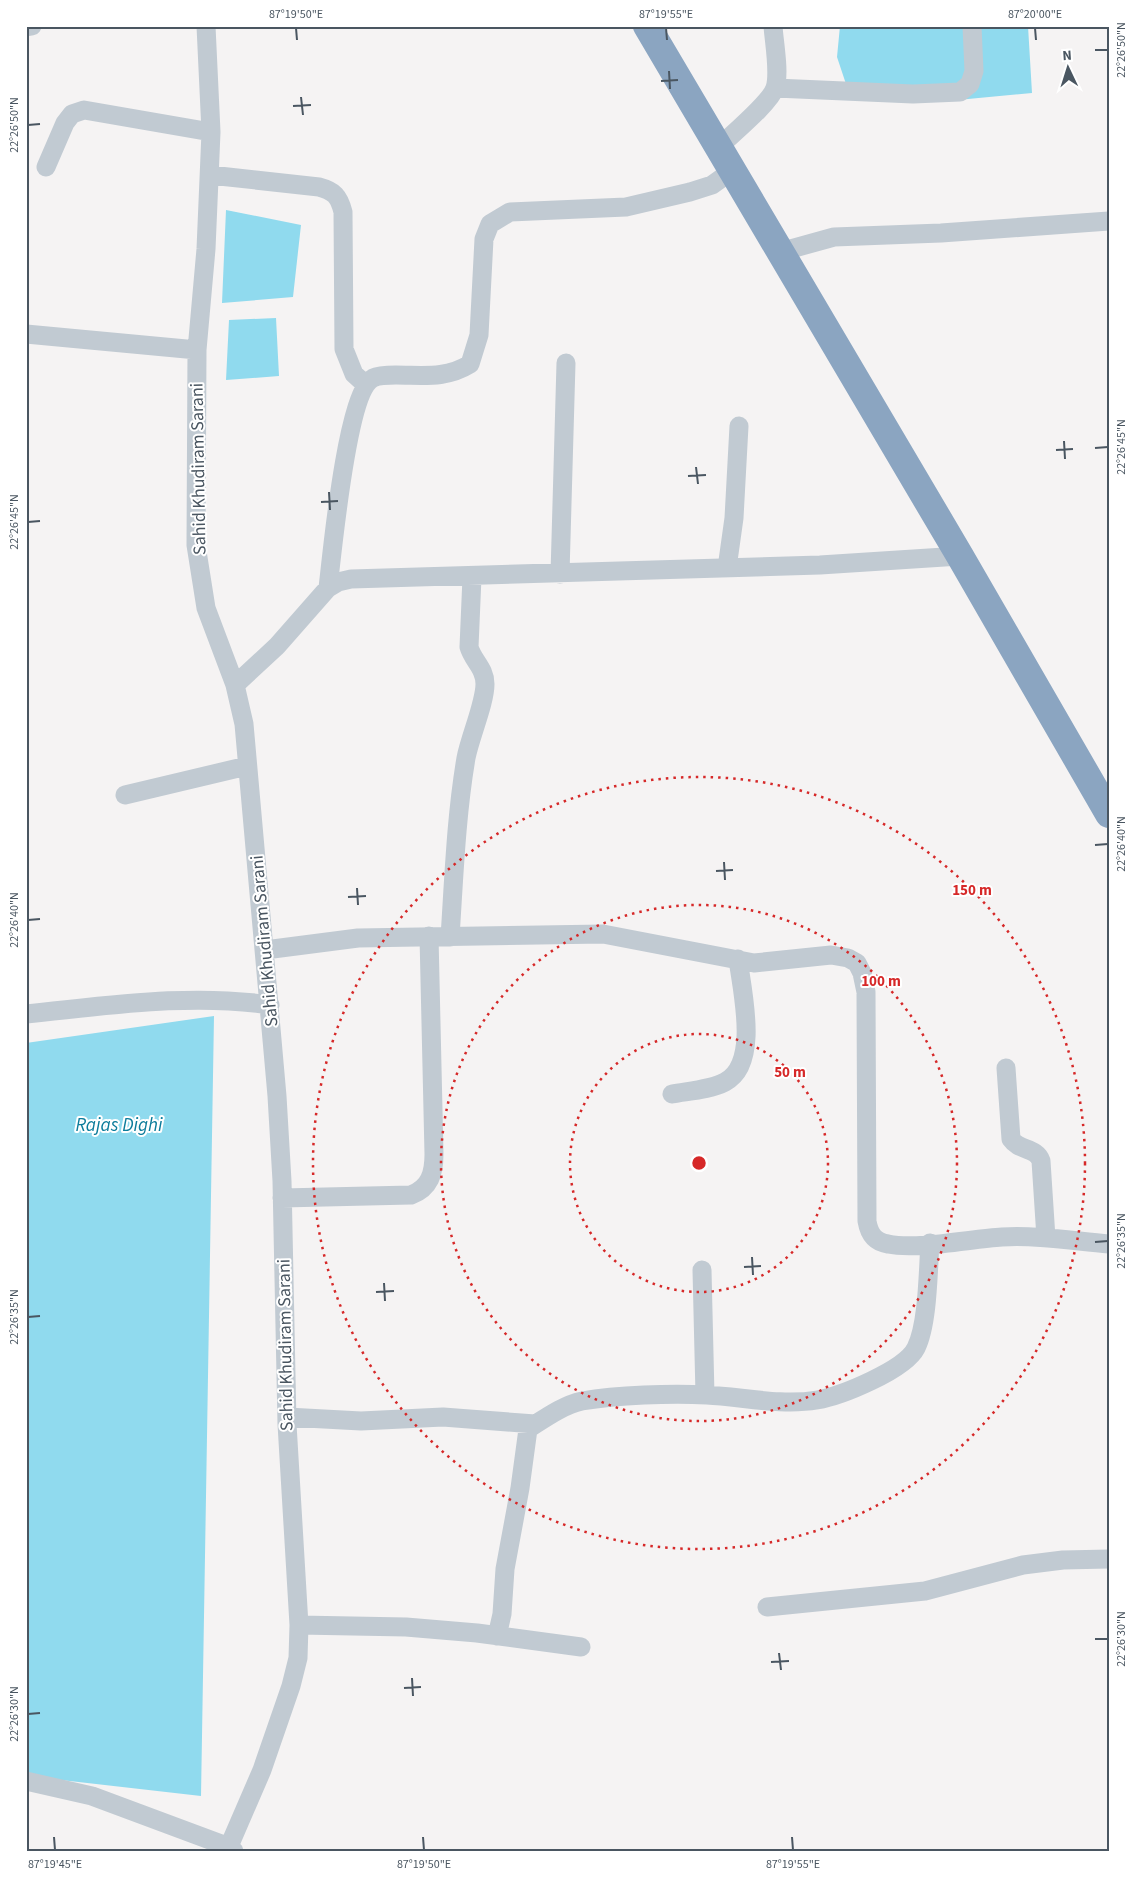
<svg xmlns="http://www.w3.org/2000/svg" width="1135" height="1877" font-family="'Source Sans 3',sans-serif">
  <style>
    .water { fill: #90daee }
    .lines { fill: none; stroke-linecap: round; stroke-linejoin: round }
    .minor { stroke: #c1cad2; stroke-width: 19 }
    .highway { stroke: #8ba5c1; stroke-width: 28 }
    .ticks { fill: none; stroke: #4a5661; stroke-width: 2 }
    .ring { fill: none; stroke: #d62828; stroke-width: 2.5; stroke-dasharray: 2.5 5 }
    .labels { text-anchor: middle; stroke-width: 4; stroke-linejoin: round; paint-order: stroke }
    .street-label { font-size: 18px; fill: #4a5661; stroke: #fff }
    .water-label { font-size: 19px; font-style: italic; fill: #0c7c9b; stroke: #fff }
    .centre { fill: #d62828; stroke: #fff; stroke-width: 2.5 }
    .ring-label { font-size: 15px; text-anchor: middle; font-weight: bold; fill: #d62828; stroke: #fff; stroke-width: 4; stroke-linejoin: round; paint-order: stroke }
    .neatline { fill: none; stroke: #4a5661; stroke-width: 2 }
    .ticks-label { font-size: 12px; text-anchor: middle; fill: #4a5661 }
  </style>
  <rect width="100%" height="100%" fill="#f5f3f3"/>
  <path class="water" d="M 840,26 L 1028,26 L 1032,93 L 947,101 L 850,96 L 837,57 Z
    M 226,210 L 301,225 L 293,297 L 222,303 Z
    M 276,318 L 279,376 L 226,380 L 229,320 Z
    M 214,1016 L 201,1796 L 26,1776 L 26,1043 Z"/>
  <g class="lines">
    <path class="minor" d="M 206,26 L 211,132 L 206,249 L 197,350 L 196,545 L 206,608 L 235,685 L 244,724 L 277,1096 L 282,1181 L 287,1424 L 299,1625 L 298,1658 L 291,1686 L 262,1770 L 227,1851
      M 26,27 L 32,26
      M 775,88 L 913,94 L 960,92 L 970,84 L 974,71 L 972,26
      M 719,147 C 732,134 770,103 775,88 C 780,73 774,42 773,26
      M 46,167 L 65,123 L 72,114 L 84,110 L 211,132
      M 210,175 L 319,187 C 334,191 339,196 343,212 L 344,349 L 354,374 L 365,384
      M 780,252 L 834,237 L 941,233 L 1109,221
      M 26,334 L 197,350
      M 727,568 L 734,518 L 739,426
      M 560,574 L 566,363
      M 328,588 C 332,554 347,392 373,378 C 379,375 389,375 396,375 C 423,375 446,379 470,364 L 479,335 L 484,239 L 490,224 L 510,212 L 626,207 L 690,192 L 712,185 L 733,170
      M 235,685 L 277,646 L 328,588 L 338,582 L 351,579 L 820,565 L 960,556
      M 125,795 L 247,766
      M 450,937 C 454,877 456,817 466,758 C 470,737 485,703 485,684 C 485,668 473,661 469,647 L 472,577
      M 265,950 L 358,938 L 603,934 L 754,963 L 831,955 L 848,958 L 857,963 L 862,973 L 866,992 L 867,1221 C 869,1233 874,1242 888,1244 C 917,1250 970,1239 1002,1237 C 1038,1235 1073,1241 1109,1244
      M 26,1014 C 107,1006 189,993 270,1005
      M 1006,1068 L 1011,1139 C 1019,1151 1036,1147 1041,1161 L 1046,1238
      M 672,1094 C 688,1091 710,1090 725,1082 C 760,1064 742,991 738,959
      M 282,1198 L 411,1195 C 430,1188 434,1173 434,1154 L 429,936
      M 702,1270 L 705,1395
      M 287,1417 L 361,1421 L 443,1417 L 535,1424
      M 767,1607 L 925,1591 L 1023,1565 L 1063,1560 L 1109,1559
      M 299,1625 L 406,1627 L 477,1633 L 581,1647
      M 497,1636 L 502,1614 L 505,1569 L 520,1488 L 528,1429 C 544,1419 563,1405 582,1401 C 617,1395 671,1393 707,1395 C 743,1397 782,1406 817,1400 C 841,1396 905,1370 916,1348 C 928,1324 928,1271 930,1243
      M 26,1781 L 92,1796 L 229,1847 L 234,1851"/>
    <path class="highway" d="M 647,26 L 960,556 L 1109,814"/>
  </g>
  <path class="ticks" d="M 296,28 L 297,40M 666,28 L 667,40M 1035,28 L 1036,40M 1095,50 L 1108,50M 669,71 L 670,89M 661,81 L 678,80M 301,97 L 303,115M 293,106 L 311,105M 28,125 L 40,124M 1064,441 L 1065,459M 1095,448 L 1108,447M 1056,450 L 1073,449M 696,467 L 698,484M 688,476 L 706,475M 329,492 L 330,510M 321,502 L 338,501M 28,522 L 40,521M 1095,845 L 1108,844M 724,862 L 725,880M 716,871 L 733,870M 357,888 L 358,905M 348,897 L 366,896M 28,920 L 40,919M 1095,1242 L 1108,1241M 752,1257 L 753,1275M 744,1267 L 761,1266M 384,1283 L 385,1301M 376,1292 L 394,1291M 28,1317 L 40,1316M 1095,1639 L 1108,1639M 779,1653 L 781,1670M 771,1662 L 789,1661M 412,1678 L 413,1696M 404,1688 L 421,1687M 28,1714 L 40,1713M 54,1837 L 55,1850M 423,1837 L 424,1850M 792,1837 L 793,1850"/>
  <g class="ring">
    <circle cx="699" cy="1163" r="129"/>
    <circle cx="699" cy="1163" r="258"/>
    <circle cx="699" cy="1163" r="386"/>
  </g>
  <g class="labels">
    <g class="street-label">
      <text transform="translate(198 469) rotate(-91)" y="6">Sahid Khudiram Sarani</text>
      <text transform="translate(264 941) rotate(-95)" y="6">Sahid Khudiram Sarani</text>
      <text transform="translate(285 1345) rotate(-91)" y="6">Sahid Khudiram Sarani</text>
    </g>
    <g class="water-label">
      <text x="119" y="1131">Rajas Dighi</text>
    </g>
  </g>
  <circle cx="699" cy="1163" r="8" class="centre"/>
  <g class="ring-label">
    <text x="972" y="895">150 m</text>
    <text x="881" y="986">100 m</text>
    <text x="790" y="1077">50 m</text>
  </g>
  <rect width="1135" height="1877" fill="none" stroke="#ffffff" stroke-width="55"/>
  <g transform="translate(1068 68) rotate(356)" stroke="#ffffff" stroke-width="4" paint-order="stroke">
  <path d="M0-4L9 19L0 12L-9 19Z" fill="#4a5661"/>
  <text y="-8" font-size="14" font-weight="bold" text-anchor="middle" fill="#4a5661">N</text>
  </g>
  <rect x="28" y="28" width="1080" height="1822" class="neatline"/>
  <g class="ticks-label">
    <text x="296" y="18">87°19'50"E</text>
    <text x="666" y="18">87°19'55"E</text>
    <text x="1035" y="18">87°20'00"E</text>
    <text transform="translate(1121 50) rotate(-90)" y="4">22°26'50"N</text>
    <text transform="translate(14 125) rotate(-90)" y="4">22°26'50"N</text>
    <text transform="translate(1121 447) rotate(-90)" y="4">22°26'45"N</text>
    <text transform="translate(14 522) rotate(-90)" y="4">22°26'45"N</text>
    <text transform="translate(1121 844) rotate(-90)" y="4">22°26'40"N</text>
    <text transform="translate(14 920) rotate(-90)" y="4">22°26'40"N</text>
    <text transform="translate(1121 1241) rotate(-90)" y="4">22°26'35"N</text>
    <text transform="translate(14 1317) rotate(-90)" y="4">22°26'35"N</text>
    <text transform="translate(1121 1639) rotate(-90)" y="4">22°26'30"N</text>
    <text transform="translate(14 1714) rotate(-90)" y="4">22°26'30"N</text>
    <text x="55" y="1868">87°19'45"E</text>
    <text x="424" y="1868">87°19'50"E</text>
    <text x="793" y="1868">87°19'55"E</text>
  </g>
</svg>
